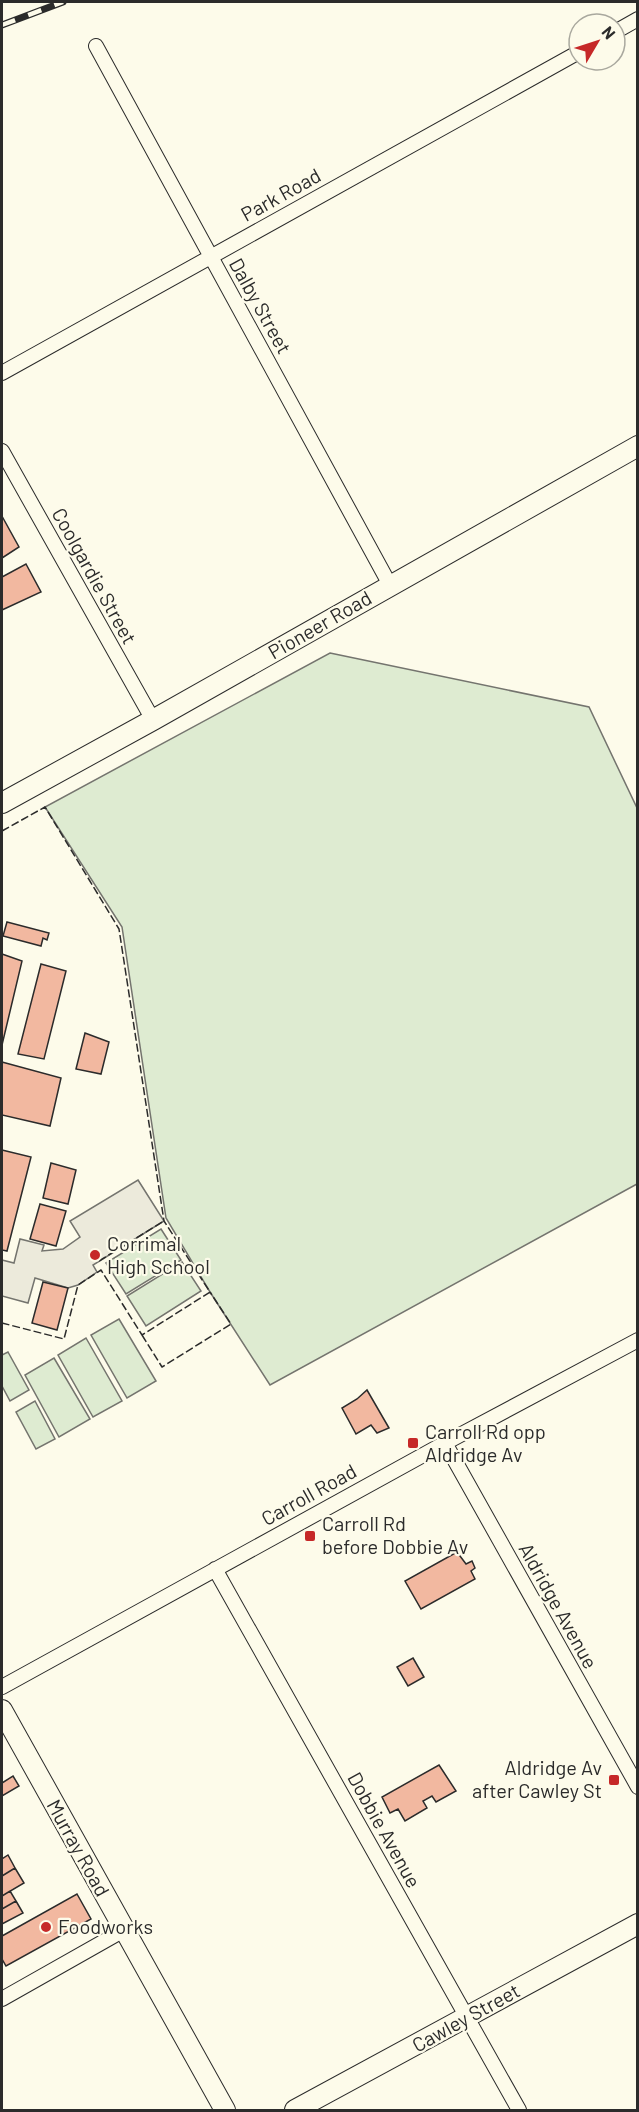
<svg xmlns="http://www.w3.org/2000/svg" width="639" height="2112" font-family="Barlow,sans-serif">
  <style>
    .green { fill: #deebd1; stroke: #74746e; stroke-width: 1.5 }
    .parking { fill: #eceadb; stroke: #74746e; stroke-width: 1.5 }
    .building { fill: #f2b8a0; stroke: #2b2b2b; stroke-width: 1.5 }
    .lines { fill: none; stroke-linecap: round; stroke-linejoin: round }
    .street-casing { stroke: #2b2b2b; stroke-width: 16 }
    .secondary-casing { stroke: #2b2b2b; stroke-width: 22 }
    .street { stroke: #fdfbea; stroke-width: 14 }
    .secondary { stroke: #fdfbea; stroke-width: 20 }
    .rail-casing { stroke: #2b2b2b; stroke-width: 7 }
    .rail { stroke: #fdfbea; stroke-width: 4.5; stroke-dasharray: 14; stroke-linecap: butt }
    .fence { stroke: #2b2b2b; stroke-width: 1.5; stroke-dasharray: 8 3; stroke-linecap: butt }
    .poi-dot { fill: #c62828; stroke: #fdfbea; stroke-width: 2 }
    .labels { text-anchor: middle; stroke-width: 4.5; stroke-linejoin: round; paint-order: stroke }
    .street-label { font-size: 20px; fill: #2b2b2b; stroke: #fdfbea }
    .poi-label { font-size: 20px; fill: #2b2b2b; stroke: #fdfbea; text-anchor: start }
  </style>
  <rect width="100%" height="100%" fill="#fdfbea"/>
  <path class="green" d="M 330,653 L 589,707 L 637,808 L 637,1184 L 270,1385 L 210,1292 L 166,1218 L 122,927 L 45,807 Z
    M 161,1229 L 181,1260 L 126,1294 L 106,1263 Z
    M 182,1262 L 201,1291 L 146,1326 L 127,1296 Z
    M 119,1319 L 156,1381 L 127,1398 L 91,1335 Z
    M 86,1338 L 122,1401 L 93,1417 L 58,1355 Z
    M 8,1352 L 29,1390 L 10,1401 L 2,1386 L 2,1355 Z
    M 54,1358 L 90,1419 L 59,1437 L 25,1375 Z
    M 35,1401 L 55,1439 L 36,1449 L 16,1412 Z"/>
  <path class="parking" d="M 138,1180 L 164,1221 L 93,1265 L 97,1272 L 78,1285 L 68,1288 L 35,1278 L 28,1303 L 2,1296 L 2,1260 L 14,1263 L 20,1239 L 44,1245 L 42,1251 L 63,1249 L 80,1237 L 70,1221 Z"/>
  <path class="building" d="M 3,518 L 19,547 L 2,558 L 2,519 Z
    M 26,564 L 41,592 L 2,610 L 2,577 Z
    M 7,922 L 49,933 L 47,940 L 43,938 L 41,946 L 3,936 Z
    M 2,954 L 22,961 L 2,1045 Z
    M 41,964 L 66,971 L 44,1059 L 18,1054 Z
    M 85,1033 L 109,1042 L 101,1074 L 76,1069 Z
    M 2,1062 L 61,1078 L 50,1126 L 2,1115 Z
    M 2,1150 L 31,1157 L 7,1251 L 2,1250 Z
    M 51,1163 L 76,1170 L 68,1204 L 43,1198 Z
    M 40,1204 L 66,1211 L 56,1246 L 30,1239 Z
    M 43,1282 L 68,1288 L 57,1330 L 32,1323 Z
    M 367,1390 L 389,1428 L 377,1433 L 371,1425 L 356,1434 L 342,1408 L 357,1399 Z
    M 457,1552 L 466,1564 L 472,1561 L 475,1568 L 471,1571 L 475,1579 L 421,1609 L 405,1581 Z
    M 413,1658 L 424,1677 L 408,1686 L 397,1667 Z
    M 439,1765 L 456,1791 L 436,1802 L 432,1796 L 423,1801 L 427,1808 L 405,1821 L 398,1809 L 390,1813 L 382,1797 Z
    M 13,1776 L 19,1786 L 2,1796 L 2,1783 Z
    M 8,1855 L 15,1868 L 2,1876 L 2,1859 Z
    M 15,1868 L 24,1883 L 2,1896 L 2,1876 Z
    M 10,1891 L 16,1901 L 2,1909 L 2,1896 Z
    M 77,1894 L 91,1919 L 6,1966 L 2,1959 L 2,1936 Z
    M 16,1901 L 23,1913 L 2,1924 L 2,1909 Z"/>
  <g class="lines">
    <defs>
      <path id="street" d="M 615,32 L 638,19
        M 96,46 L 390,585
        M 2,373 L 579,52
        M 2,451 L 153,720
        M 445,1443 L 638,1787
        M 215,1569 L 519,2110
        M 2,1687 L 445,1443 L 638,1340
        M 2,1999 L 124,1930"/>
      <path id="secondary" d="M 2,803 L 153,720 L 638,446
        M 2,1710 L 225,2110
        M 295,2110 L 638,1924"/>
    </defs>
    <use href="#street" class="street-casing"/>
    <use href="#secondary" class="secondary-casing"/>
    <use href="#street" class="street"/>
    <use href="#secondary" class="secondary"/>
    <defs>
      <path id="rail" d="M 2,25 L 63,2"/>
    </defs>
    <use href="#rail" class="rail-casing"/>
    <use href="#rail" class="rail"/>
    <path class="fence" d="M 2,831 L 45,807 L 119,929 L 164,1221 L 210,1292 L 142,1335 L 101,1270 L 78,1285 L 64,1339 L 2,1323
      M 99,1261 L 164,1221
      M 142,1335 L 162,1367 L 231,1324 L 210,1292"/>
  </g>
  <g class="poi-dot">
    <circle cx="95" cy="1255" r="6"/>
    <rect x="407" y="1437" width="12" height="12" rx="3"/>
    <rect x="304" y="1530" width="12" height="12" rx="3"/>
    <rect x="608" y="1774" width="12" height="12" rx="3"/>
    <circle cx="46" cy="1927" r="6"/>
  </g>
  <g class="labels">
    <g class="street-label">
      <text transform="translate(281 195) rotate(-29)" y="7">Park Road</text>
      <text transform="translate(260 306) rotate(61)" y="7">Dalby Street</text>
      <text transform="translate(94 576) rotate(61)" y="7">Coolgardie Street</text>
      <text transform="translate(320 625) rotate(-30)" y="7">Pioneer Road</text>
      <text transform="translate(309 1495) rotate(-29)" y="7">Carroll Road</text>
      <text transform="translate(558 1606) rotate(61)" y="7">Aldridge Avenue</text>
      <text transform="translate(384 1830) rotate(61)" y="7">Dobbie Avenue</text>
      <text transform="translate(78 1848) rotate(61)" y="7">Murray Road</text>
      <text transform="translate(466 2018) rotate(-29)" y="7">Cawley Street</text>
    </g>
    <g class="poi-label">
      <text x="107" y="1251">Corrimal<tspan x="107" dy="23">High School</tspan></text>
      <text x="425" y="1439">Carroll Rd opp<tspan x="425" dy="23">Aldridge Av</tspan></text>
      <text x="322" y="1531">Carroll Rd<tspan x="322" dy="23">before Dobbie Av</tspan></text>
      <text x="602" y="1775" text-anchor="end">Aldridge Av<tspan x="602" dy="23">after Cawley St</tspan></text>
      <text x="58" y="1934">Foodworks</text>
    </g>
  </g>
  <rect width="639" height="2112" fill="none" stroke="#2b2b2b" stroke-width="6"/>
  <g transform="translate(597 42) rotate(51)"><circle r="28" fill="#fdfbea" stroke="#a9a89e" stroke-width="1.5"/>
  <path d="M0-4.5L10 22L0 15L-10 22Z" fill="#c62828"/>
  <text y="-9" font-size="16" font-weight="bold" text-anchor="middle" fill="#2b2b2b">N</text>
  </g>
</svg>
